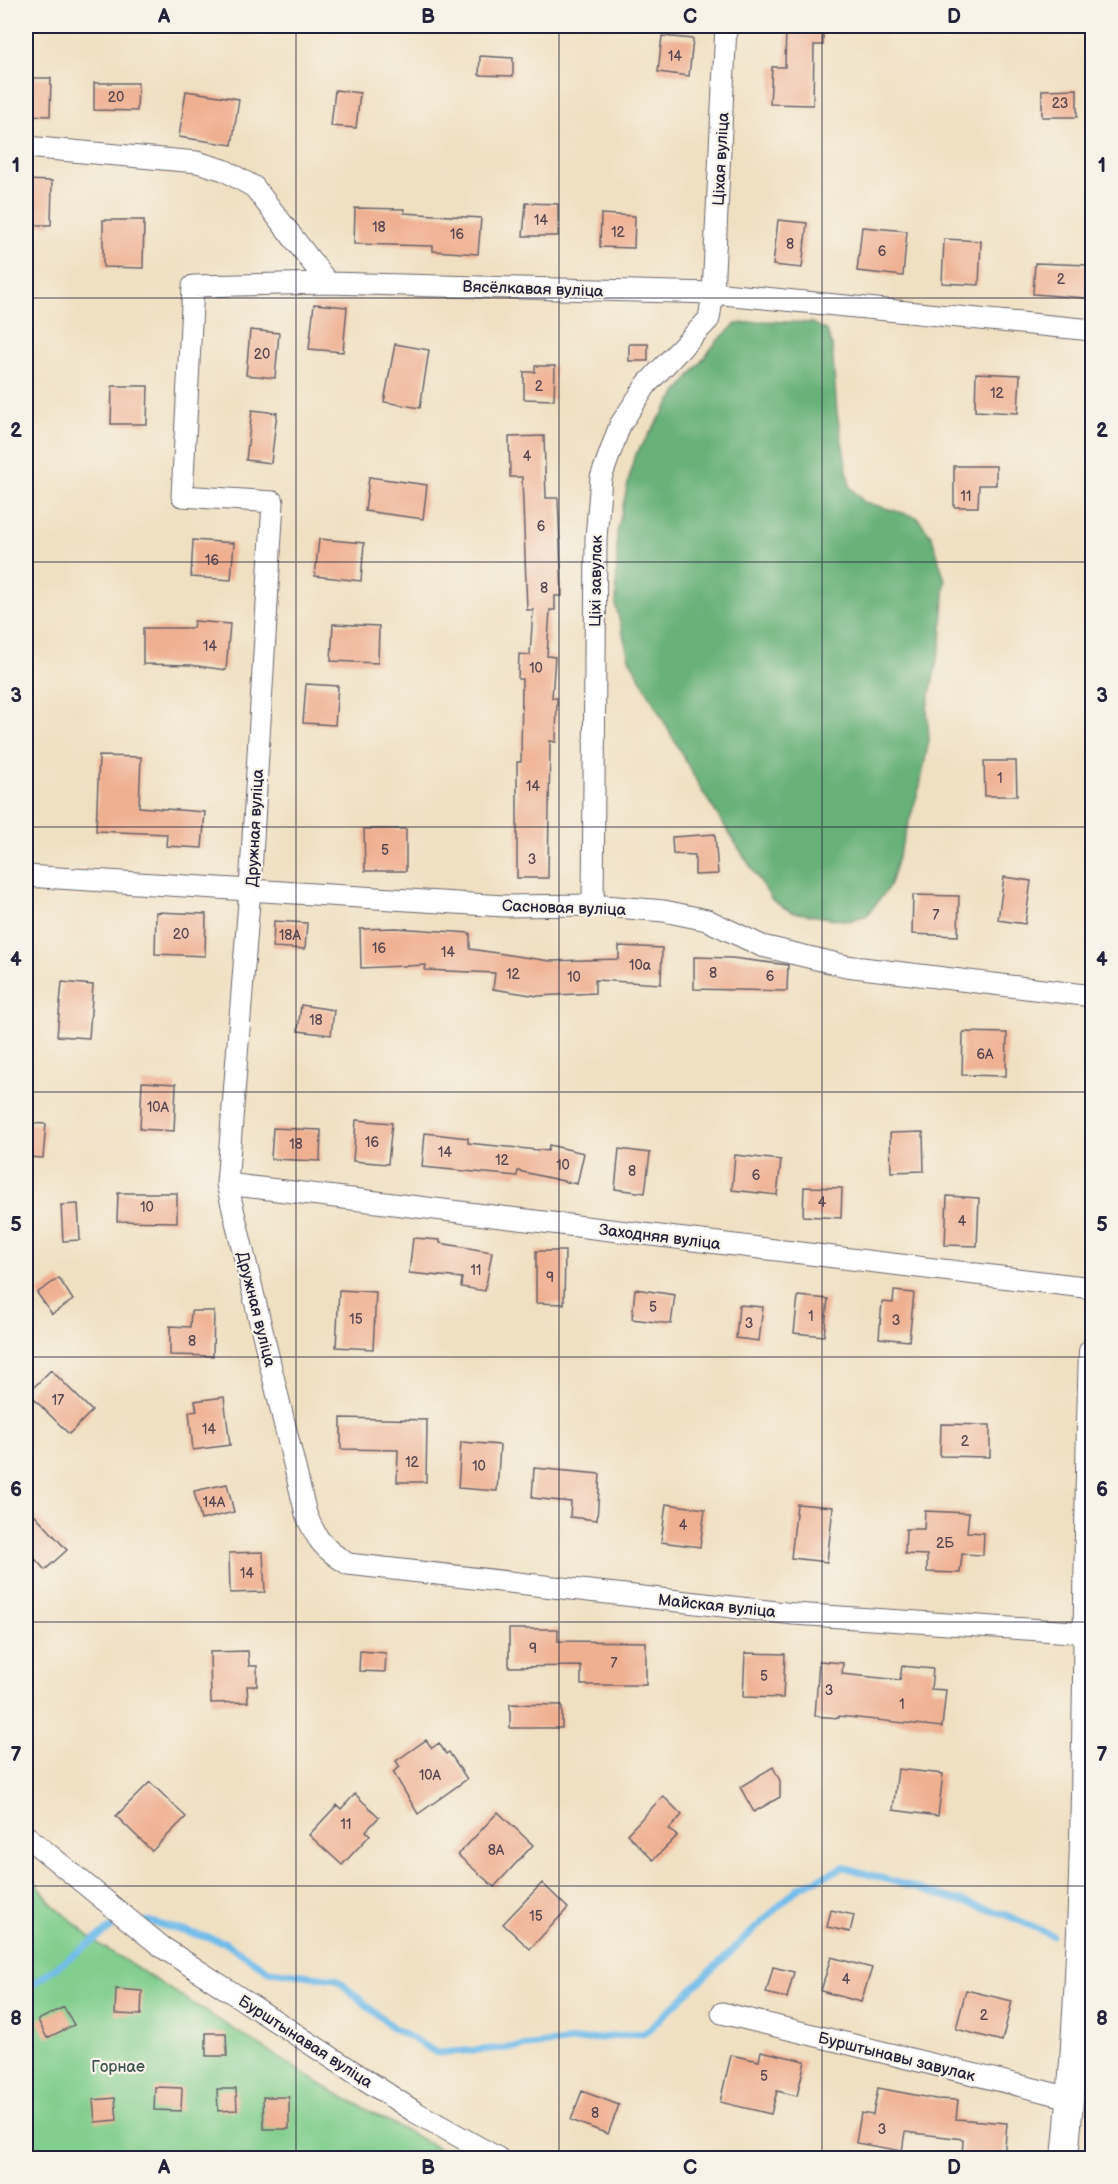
<svg xmlns="http://www.w3.org/2000/svg" width="1118" height="2184" font-family="'Balsamiq Sans',sans-serif">
  <style>
    .green { fill: #81ce8e; stroke: #527864; stroke-width: 1.5 }
    .forest { fill: #68b179; stroke: #456a5a; stroke-width: 1.5 }
    .lines { fill: none; stroke-linecap: round; stroke-linejoin: round }
    .stream { stroke: #71bcea; stroke-width: 7 }
    .building { fill: #efb092 }
    .minor-casing { stroke: #6a646a; stroke-width: 23 }
    .tertiary-casing { stroke: #6a646a; stroke-width: 28 }
    .minor { stroke: #fff; stroke-width: 21 }
    .tertiary { stroke: #fff; stroke-width: 26 }
    .grid { fill: none; stroke: #22223b; stroke-width: 1.5; stroke-opacity: 0.55 }
    .labels { text-anchor: middle; stroke-width: 4.5; stroke-linejoin: round; paint-order: stroke }
    .number-label { font-size: 14px; fill: #554651 }
    .street-label { font-size: 16px; fill: #22223b; stroke: #f7f3e8 }
    .park-label { font-size: 16px; fill: #3e5654; stroke: #f7f3e8 }
    .neatline { fill: none; stroke: #22223b; stroke-width: 2 }
    .grid-label { font-size: 20px; text-anchor: middle; font-weight: bold; fill: #22223b }
  </style>
  <rect width="100%" height="100%" fill="#f7f3e8"/>
  <filter id="ink" filterUnits="userSpaceOnUse"><feTurbulence type="fractalNoise" baseFrequency=".0167" numOctaves="2"/><feDisplacementMap in="SourceGraphic" scale="12" xChannelSelector="R" yChannelSelector="G"/><feConvolveMatrix kernelMatrix="1 2 1 2 8 2 1 2 1" color-interpolation-filters="sRGB"/></filter>
  <filter id="wash" filterUnits="userSpaceOnUse"><feTurbulence type="fractalNoise" baseFrequency=".008" numOctaves="4" result="noise"/><feDisplacementMap in="SourceGraphic" scale="24" xChannelSelector="R" yChannelSelector="G"/><feGaussianBlur stdDeviation="1.35" result="paint"/><feColorMatrix in="noise" values="0 0 0 0 0 0 0 0 0 0 0 0 0 0 0 0 0 1.4 0 .05"/><feComposite in="paint" operator="in"/></filter>
  <g filter="url(#wash)">
    <rect width="100%" height="100%" fill="#f0e0c2"/>
    <path class="green" d="M 26,1869 L 50,1902 L 97,1943 L 325,2087 L 456,2158 L 26,2158 Z"/>
    <path class="forest" d="M 764,321 L 813,323 L 827,331 L 832,346 L 837,413 L 850,487 L 864,502 L 917,517 L 932,537 L 945,580 L 941,643 L 927,708 L 929,740 L 920,786 L 889,887 L 867,915 L 848,921 L 791,912 L 772,900 L 702,791 L 629,658 L 616,607 L 617,532 L 634,457 L 671,401 L 717,341 L 736,324 Z"/>
    <g class="lines">
      <path class="stream" d="M 147,1921 L 224,1942 L 269,1971 L 336,1979 L 392,2027 L 437,2053 L 520,2047 L 645,2033 L 798,1888 L 844,1867 L 1004,1914 L 1052,1935
        M 26,1989 L 111,1928"/>
    </g>
    <g id="blocks">
      <path class="building" d="M 786,26 L 823,26 L 823,45 L 814,45 L 813,105 L 770,104 L 772,67 L 785,67 Z
        M 662,36 L 693,39 L 689,76 L 658,72 Z
        M 480,56 L 513,58 L 513,76 L 479,75 Z
        M 26,78 L 51,78 L 50,116 L 26,115 Z
        M 94,83 L 138,83 L 137,111 L 94,110 Z
        M 1077,89 L 1077,117 L 1042,117 L 1042,90 Z
        M 335,90 L 360,93 L 356,128 L 331,126 Z
        M 186,91 L 239,99 L 232,145 L 179,137 Z
        M 26,180 L 52,181 L 51,225 L 26,225 Z
        M 526,203 L 558,204 L 558,236 L 523,236 Z
        M 355,208 L 404,209 L 404,213 L 481,218 L 478,254 L 433,251 L 433,246 L 354,244 Z
        M 601,214 L 635,216 L 634,248 L 600,247 Z
        M 103,220 L 144,220 L 143,268 L 103,267 Z
        M 778,220 L 807,223 L 802,268 L 773,265 Z
        M 862,227 L 907,231 L 903,276 L 857,271 Z
        M 944,239 L 981,241 L 979,285 L 942,283 Z
        M 1035,263 L 1088,265 L 1086,298 L 1033,294 Z
        M 314,304 L 347,307 L 343,352 L 309,349 Z
        M 250,330 L 279,333 L 275,378 L 246,375 Z
        M 395,344 L 429,350 L 420,408 L 384,402 Z
        M 629,344 L 648,344 L 648,361 L 629,361 Z
        M 535,366 L 555,366 L 554,400 L 524,399 L 524,372 L 535,372 Z
        M 976,373 L 1020,375 L 1018,413 L 975,411 Z
        M 112,386 L 148,386 L 147,424 L 111,424 Z
        M 252,410 L 277,413 L 271,463 L 246,460 Z
        M 544,436 L 546,498 L 558,498 L 562,596 L 555,596 L 555,610 L 550,610 L 547,656 L 555,657 L 552,698 L 557,698 L 556,742 L 550,741 L 548,878 L 517,878 L 517,762 L 521,762 L 522,679 L 518,679 L 519,654 L 530,655 L 533,610 L 527,610 L 522,477 L 510,477 L 509,437 Z
        M 954,466 L 996,466 L 996,485 L 979,485 L 978,507 L 954,507 Z
        M 369,477 L 427,485 L 423,519 L 365,511 Z
        M 319,539 L 364,543 L 361,581 L 315,576 Z
        M 193,540 L 234,543 L 231,580 L 191,577 Z
        M 194,621 L 230,624 L 226,670 L 190,665 L 143,664 L 143,628 L 193,628 Z
        M 333,624 L 379,626 L 378,663 L 331,661 Z
        M 306,684 L 338,686 L 335,725 L 303,723 Z
        M 99,756 L 141,757 L 139,807 L 205,812 L 202,848 L 166,846 L 167,834 L 96,831 Z
        M 984,761 L 1016,761 L 1017,796 L 985,796 Z
        M 364,829 L 406,829 L 406,871 L 365,871 Z
        M 715,834 L 718,874 L 695,875 L 695,855 L 673,854 L 672,837 Z
        M 1004,877 L 1031,881 L 1025,924 L 998,920 Z
        M 913,895 L 959,896 L 958,936 L 912,934 Z
        M 156,912 L 206,914 L 205,956 L 155,954 Z
        M 274,921 L 307,923 L 305,949 L 273,947 Z
        M 396,928 L 470,933 L 470,949 L 550,961 L 619,959 L 619,946 L 662,948 L 661,984 L 595,980 L 595,993 L 538,996 L 493,989 L 495,973 L 425,970 L 426,965 L 361,968 L 360,929 Z
        M 694,957 L 732,958 L 788,965 L 787,991 L 694,989 Z
        M 62,982 L 93,985 L 89,1038 L 57,1036 Z
        M 301,1005 L 334,1010 L 331,1035 L 298,1031 Z
        M 963,1032 L 1007,1033 L 1006,1076 L 962,1075 Z
        M 142,1082 L 176,1084 L 174,1131 L 140,1129 Z
        M 356,1120 L 392,1123 L 388,1164 L 353,1161 Z
        M 26,1123 L 46,1124 L 43,1158 L 26,1157 Z
        M 273,1128 L 321,1130 L 320,1161 L 271,1159 Z
        M 923,1132 L 924,1171 L 891,1172 L 890,1133 Z
        M 425,1133 L 468,1138 L 468,1143 L 548,1151 L 549,1145 L 584,1153 L 577,1184 L 518,1171 L 517,1176 L 422,1167 Z
        M 619,1149 L 650,1153 L 645,1193 L 615,1189 Z
        M 735,1155 L 781,1160 L 777,1195 L 732,1190 Z
        M 804,1187 L 842,1188 L 841,1218 L 803,1216 Z
        M 118,1193 L 177,1193 L 177,1222 L 117,1221 Z
        M 947,1196 L 979,1198 L 977,1246 L 945,1245 Z
        M 78,1204 L 80,1240 L 63,1241 L 61,1205 Z
        M 413,1238 L 440,1240 L 440,1243 L 492,1252 L 485,1291 L 461,1287 L 462,1278 L 409,1273 Z
        M 536,1251 L 565,1251 L 564,1304 L 536,1303 Z
        M 59,1278 L 73,1300 L 52,1314 L 37,1293 Z
        M 635,1289 L 675,1295 L 671,1324 L 632,1319 Z
        M 339,1290 L 376,1292 L 373,1349 L 336,1347 Z
        M 894,1291 L 914,1293 L 909,1341 L 879,1338 L 882,1302 L 893,1303 Z
        M 798,1296 L 828,1299 L 824,1336 L 794,1333 Z
        M 739,1305 L 763,1307 L 759,1341 L 736,1338 Z
        M 191,1311 L 214,1311 L 213,1356 L 170,1355 L 170,1326 L 190,1327 Z
        M 51,1370 L 92,1411 L 69,1434 L 28,1393 Z
        M 224,1397 L 230,1445 L 193,1450 L 189,1412 L 197,1411 L 195,1401 Z
        M 341,1418 L 427,1420 L 426,1482 L 397,1482 L 398,1450 L 341,1449 Z
        M 941,1424 L 990,1425 L 990,1457 L 940,1456 Z
        M 461,1442 L 500,1445 L 497,1491 L 458,1488 Z
        M 534,1468 L 600,1474 L 597,1520 L 570,1517 L 571,1502 L 532,1498 Z
        M 227,1484 L 234,1512 L 201,1520 L 194,1491 Z
        M 666,1504 L 705,1509 L 700,1547 L 661,1542 Z
        M 797,1504 L 833,1507 L 827,1562 L 791,1558 Z
        M 26,1505 L 67,1550 L 45,1570 L 26,1549 Z
        M 925,1511 L 969,1513 L 967,1532 L 984,1533 L 983,1555 L 962,1554 L 960,1573 L 927,1572 L 927,1555 L 905,1554 L 906,1529 L 924,1529 Z
        M 263,1552 L 265,1592 L 230,1593 L 229,1553 Z
        M 509,1629 L 558,1629 L 558,1641 L 646,1642 L 646,1685 L 581,1685 L 581,1666 L 509,1667 Z
        M 248,1651 L 249,1666 L 257,1666 L 257,1686 L 247,1686 L 248,1702 L 211,1703 L 210,1652 Z
        M 360,1651 L 386,1653 L 385,1672 L 359,1671 Z
        M 745,1653 L 785,1654 L 783,1698 L 743,1697 Z
        M 819,1661 L 843,1663 L 842,1674 L 900,1680 L 902,1666 L 933,1669 L 931,1689 L 946,1690 L 942,1727 L 839,1716 L 839,1718 L 815,1716 Z
        M 510,1704 L 562,1705 L 562,1728 L 510,1728 Z
        M 426,1740 L 432,1748 L 439,1743 L 446,1754 L 449,1752 L 467,1779 L 418,1814 L 393,1772 L 400,1767 L 396,1761 Z
        M 773,1767 L 780,1781 L 780,1797 L 754,1812 L 740,1787 Z
        M 898,1769 L 943,1774 L 938,1816 L 893,1810 Z
        M 150,1782 L 186,1817 L 152,1851 L 116,1816 Z
        M 355,1794 L 379,1817 L 366,1831 L 370,1835 L 342,1865 L 309,1835 L 337,1805 L 341,1809 Z
        M 663,1796 L 682,1815 L 669,1829 L 677,1836 L 653,1860 L 627,1834 Z
        M 498,1812 L 533,1845 L 494,1887 L 458,1855 Z
        M 542,1883 L 568,1908 L 530,1949 L 503,1924 Z
        M 831,1910 L 854,1915 L 850,1932 L 827,1927 Z
        M 831,1957 L 872,1968 L 861,2002 L 821,1991 Z
        M 773,1967 L 794,1972 L 787,1998 L 766,1993 Z
        M 116,1989 L 142,1991 L 141,2015 L 115,2014 Z
        M 966,1990 L 1012,2001 L 1002,2041 L 956,2029 Z
        M 64,2007 L 74,2025 L 47,2038 L 38,2020 Z
        M 206,2033 L 226,2033 L 227,2056 L 206,2056 Z
        M 761,2051 L 805,2061 L 797,2096 L 777,2091 L 771,2114 L 720,2102 L 731,2055 L 759,2061 Z
        M 155,2087 L 182,2088 L 181,2111 L 154,2110 Z
        M 878,2088 L 936,2099 L 958,2100 L 956,2119 L 1007,2123 L 1004,2158 L 962,2158 L 963,2139 L 905,2132 L 902,2151 L 856,2143 L 861,2113 L 873,2115 Z
        M 217,2089 L 236,2089 L 237,2110 L 218,2111 Z
        M 582,2091 L 619,2105 L 608,2134 L 571,2120 Z
        M 263,2097 L 289,2097 L 289,2129 L 264,2129 Z
        M 115,2098 L 117,2120 L 95,2122 L 93,2100 Z"/>
    </g>
  </g>
  <g filter="url(#ink)">
    <use href="#blocks" fill-opacity="0" stroke="#6a646a" stroke-width="1.5"/>
    <g class="lines">
      <defs>
        <path id="minor" d="M 26,147 L 197,162 L 224,170 L 254,187 L 328,283 L 713,293 L 1092,330
          M 328,283 L 193,286 L 182,496 L 273,502 L 250,889 L 227,1184 L 306,1514 C 317,1541 324,1549 348,1564 L 794,1614 L 1088,1633
          M 26,876 L 504,906 L 593,905 L 664,911 L 707,920 L 762,946 L 846,966 L 1092,996
          M 593,905 L 596,538 L 601,478 L 620,425 L 647,384 L 709,319 L 713,293 L 726,26
          M 227,1184 L 1092,1288
          M 26,1836 L 162,1947 L 415,2112 L 498,2158
          M 722,2013 L 1071,2098"/>
        <path id="tertiary" d="M 1065,2158 C 1091,1890 1083,1621 1092,1352"/>
      </defs>
      <use href="#minor" class="minor-casing"/>
      <use href="#tertiary" class="tertiary-casing"/>
      <use href="#minor" class="minor"/>
      <use href="#tertiary" class="tertiary"/>
    </g>
  </g>
  <path class="grid" d="M 296,26 L 296,2158M 559,26 L 559,2158M 822,26 L 822,2158M 26,298 L 1092,298M 26,562 L 1092,562M 26,827 L 1092,827M 26,1092 L 1092,1092M 26,1357 L 1092,1357M 26,1622 L 1092,1622M 26,1886 L 1092,1886"/>
  <g class="labels">
    <g class="number-label">
      <text x="675" y="61">14</text>
      <text x="116" y="102">20</text>
      <text x="1060" y="108">23</text>
      <text x="541" y="225">14</text>
      <text x="379" y="232">18</text>
      <text x="618" y="237">12</text>
      <text x="457" y="239">16</text>
      <text x="790" y="249">8</text>
      <text x="882" y="256">6</text>
      <text x="1061" y="284">2</text>
      <text x="262" y="359">20</text>
      <text x="539" y="391">2</text>
      <text x="997" y="398">12</text>
      <text x="527" y="461">4</text>
      <text x="966" y="501">11</text>
      <text x="541" y="531">6</text>
      <text x="212" y="565">16</text>
      <text x="544" y="593">8</text>
      <text x="210" y="651">14</text>
      <text x="536" y="673">10</text>
      <text x="1000" y="783">1</text>
      <text x="533" y="791">14</text>
      <text x="385" y="855">5</text>
      <text x="532" y="864">3</text>
      <text x="936" y="920">7</text>
      <text x="181" y="939">20</text>
      <text x="290" y="940">18А</text>
      <text x="379" y="953">16</text>
      <text x="448" y="957">14</text>
      <text x="640" y="970">10а</text>
      <text x="713" y="978">8</text>
      <text x="513" y="979">12</text>
      <text x="770" y="981">6</text>
      <text x="574" y="982">10</text>
      <text x="316" y="1025">18</text>
      <text x="985" y="1059">6А</text>
      <text x="158" y="1112">10А</text>
      <text x="372" y="1147">16</text>
      <text x="296" y="1149">18</text>
      <text x="445" y="1157">14</text>
      <text x="502" y="1165">12</text>
      <text x="563" y="1170">10</text>
      <text x="632" y="1176">8</text>
      <text x="756" y="1180">6</text>
      <text x="822" y="1207">4</text>
      <text x="147" y="1212">10</text>
      <text x="962" y="1226">4</text>
      <text x="476" y="1275">11</text>
      <text x="550" y="1282">9</text>
      <text x="653" y="1312">5</text>
      <text x="811" y="1321">1</text>
      <text x="356" y="1324">15</text>
      <text x="896" y="1325">3</text>
      <text x="749" y="1328">3</text>
      <text x="192" y="1346">8</text>
      <text x="58" y="1405">17</text>
      <text x="209" y="1434">14</text>
      <text x="965" y="1446">2</text>
      <text x="412" y="1467">12</text>
      <text x="479" y="1471">10</text>
      <text x="214" y="1507">14А</text>
      <text x="683" y="1530">4</text>
      <text x="945" y="1548">2Б</text>
      <text x="247" y="1578">14</text>
      <text x="533" y="1653">9</text>
      <text x="614" y="1668">7</text>
      <text x="764" y="1681">5</text>
      <text x="829" y="1695">3</text>
      <text x="902" y="1709">1</text>
      <text x="430" y="1780">10А</text>
      <text x="346" y="1829">11</text>
      <text x="496" y="1855">8А</text>
      <text x="536" y="1921">15</text>
      <text x="846" y="1984">4</text>
      <text x="984" y="2020">2</text>
      <text x="764" y="2081">5</text>
      <text x="595" y="2118">8</text>
      <text x="882" y="2134">3</text>
    </g>
    <g class="street-label">
      <text transform="translate(720 159) rotate(-87)" y="6">Ціхая вуліца</text>
      <text transform="translate(533 288) rotate(2)" y="6">Вясёлкавая вуліца</text>
      <text transform="translate(595 581) rotate(-89)" y="6">Ціхі завулак</text>
      <text transform="translate(254 828) rotate(-87)" y="6">Дружная вуліца</text>
      <text transform="translate(564 907) rotate(2)" y="6">Сасновая вуліца</text>
      <text transform="translate(660 1236) rotate(7)" y="6">Заходняя вуліца</text>
      <text transform="translate(257 1309) rotate(76)" y="6">Дружная вуліца</text>
      <text transform="translate(717 1605) rotate(6)" y="6">Майская вуліца</text>
      <text transform="translate(306 2041) rotate(33)" y="6">Бурштынавая вуліца</text>
      <text transform="translate(897 2056) rotate(14)" y="6">Бурштынавы завулак</text>
    </g>
    <g class="park-label">
      <text x="118" y="2072">Горнае</text>
    </g>
  </g>
  <rect width="1118" height="2184" fill="none" stroke="#f7f3e8" stroke-width="66"/>
  <rect x="33" y="33" width="1052" height="2118" class="neatline"/>
  <g class="grid-label">
    <text x="164" y="23">A</text>
    <text x="428" y="23">B</text>
    <text x="690" y="23">C</text>
    <text x="954" y="23">D</text>
    <text x="16" y="172">1</text>
    <text x="1102" y="172">1</text>
    <text x="16" y="437">2</text>
    <text x="1102" y="437">2</text>
    <text x="16" y="702">3</text>
    <text x="1102" y="702">3</text>
    <text x="16" y="966">4</text>
    <text x="1102" y="966">4</text>
    <text x="16" y="1231">5</text>
    <text x="1102" y="1231">5</text>
    <text x="16" y="1496">6</text>
    <text x="1102" y="1496">6</text>
    <text x="16" y="1761">7</text>
    <text x="1102" y="1761">7</text>
    <text x="16" y="2025">8</text>
    <text x="1102" y="2025">8</text>
    <text x="164" y="2174">A</text>
    <text x="428" y="2174">B</text>
    <text x="690" y="2174">C</text>
    <text x="954" y="2174">D</text>
  </g>
</svg>
